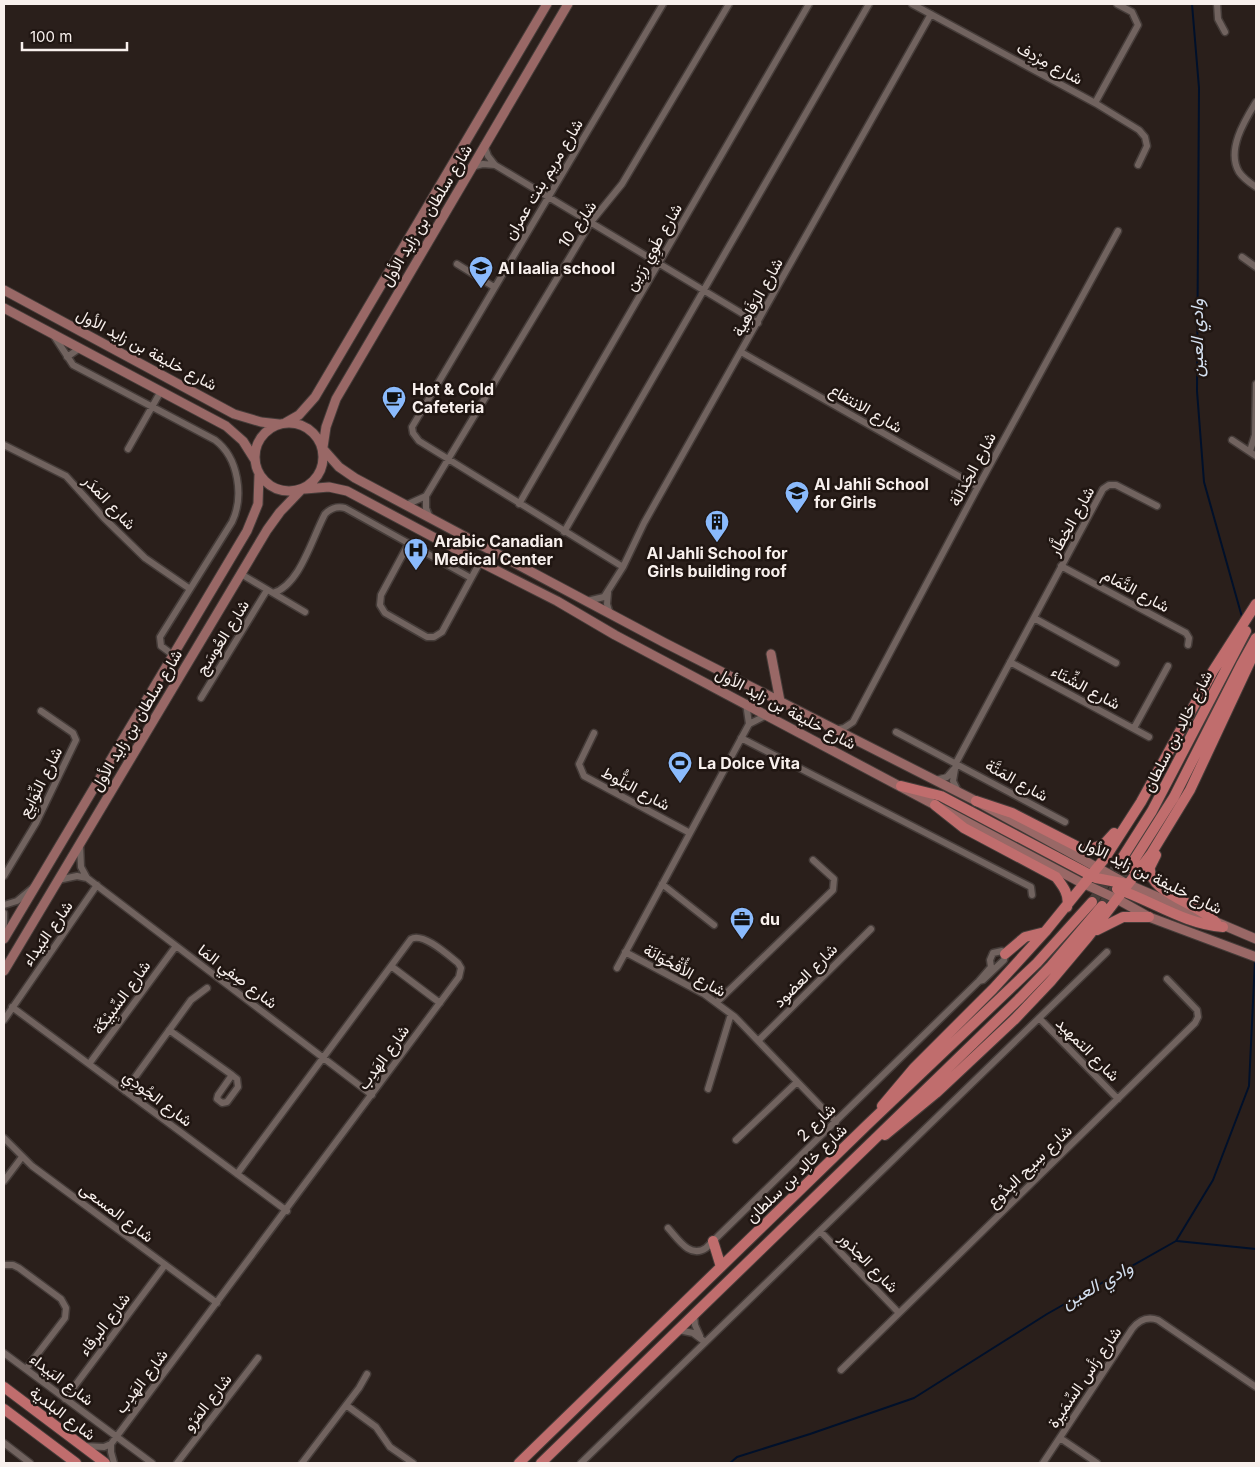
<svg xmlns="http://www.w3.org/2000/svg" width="1260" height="1467" font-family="Inter,Vazirmatn,sans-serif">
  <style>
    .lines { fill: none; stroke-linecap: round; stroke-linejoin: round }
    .stream { stroke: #00102a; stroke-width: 2 }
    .primary-tunnel { stroke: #493e3a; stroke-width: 10; stroke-dasharray: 10 5; stroke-linecap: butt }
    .street-casing { stroke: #453c39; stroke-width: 9 }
    .secondary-casing { stroke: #453c39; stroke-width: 11 }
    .primary-casing { stroke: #453c39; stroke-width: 12 }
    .street { stroke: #71635f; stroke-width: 6 }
    .secondary { stroke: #996866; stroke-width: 9 }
    .primary { stroke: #c06d6d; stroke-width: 10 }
    .labels { text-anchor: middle; stroke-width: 5; stroke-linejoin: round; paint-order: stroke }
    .street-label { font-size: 16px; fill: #f8f0ed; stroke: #201612 }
    .poi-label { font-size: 16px; font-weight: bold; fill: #f8f0ed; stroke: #201612; text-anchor: start }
    .water-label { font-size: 18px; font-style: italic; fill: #d3dfef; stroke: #201612 }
  </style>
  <rect width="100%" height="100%" fill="#2a1f1b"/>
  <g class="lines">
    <path class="stream" d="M 1192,4 L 1199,88 L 1197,391 L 1204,482 L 1242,617
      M 1256,955 L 1256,942
      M 1177,1241 L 1256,1249
      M 730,1463 L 737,1457 L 810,1434 L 914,1398 L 1047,1314 L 1176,1241 L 1213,1180 L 1249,1086 L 1255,960"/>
    <path class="primary-tunnel" d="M 1092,902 L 1119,863
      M 1102,906 L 1129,868"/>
    <defs>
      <path id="street" d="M 912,4 L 1095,103 L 1139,130 L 1145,137 L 1147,146 L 1138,165
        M 1217,4 L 1218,19 L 1225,32
        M 1256,102 C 1245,120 1226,150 1239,172 C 1243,178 1250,183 1256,187
        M 1095,103 L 1138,25 L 1132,12 L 1117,4
        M 484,145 L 488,156 L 495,165 L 758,323
        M 471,167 L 483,164 L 495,165
        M 1242,257 L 1256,267
        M 457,264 L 494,287
        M 54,336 L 73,365 L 215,440 C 239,458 244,497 232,522 L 160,637 L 161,646 L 173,655
        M 741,352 L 978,487
        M 67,357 L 80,348
        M 1232,440 L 1256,456
        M 4,445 L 66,476 L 104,518 L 145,558 L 190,589
        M 128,449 L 161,391
        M 1250,451 L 1255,435 L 1256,384
        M 519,504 L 809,4
        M 406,505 L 426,496
        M 430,518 L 426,508 L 426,496 L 591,222 L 622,184 L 729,4
        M 564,532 L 869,4
        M 409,543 L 381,595 L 380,605 L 385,613 L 427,637 L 434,637 L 442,632 L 480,562
        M 1061,566 L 1186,633 L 1189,638 L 1188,645
        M 623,567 L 419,441 L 413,433 L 412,427 L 663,4
        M 241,574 L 305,612
        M 273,593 C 300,585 312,538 325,514 C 331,508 337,506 345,508 L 471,578
        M 608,593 L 607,604 L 610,614
        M 587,601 L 604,597 L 623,567 L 644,523 L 931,14
        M 1034,618 L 1116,663
        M 1010,662 L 1149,737
        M 201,698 L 267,590
        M 746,703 L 749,724
        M 1134,728 L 1168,666
        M 835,730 L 844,728 L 853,722 L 978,487 L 1118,231
        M 896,732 L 1065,822
        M 594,733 L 579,764 L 584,776 L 690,833
        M 741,738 L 1031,887 L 1032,895
        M 936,780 L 947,777 L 954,769
        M 958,791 L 953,781 L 956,763 L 1103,489 L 1109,485 L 1116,485 L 1157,506
        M 80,844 L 81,867 L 87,878 L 372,1095
        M 4,876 L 36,823 L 76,740 L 73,733 L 41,711
        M 58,880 L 77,876 L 87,878
        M 662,884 L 714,925
        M 4,905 L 17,901 L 35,886
        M 4,913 L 4,927
        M 625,952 L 704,994 L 735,1017 L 836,1122
        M 391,966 L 440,1003
        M 617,968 L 749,724 L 767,715
        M 717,1002 L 833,890 L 834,879 L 813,860
        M 12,1007 L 287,1211
        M 1039,1018 L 1118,1099
        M 4,1020 L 97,885
        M 169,1030 L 232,1075 L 237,1079 L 238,1087 L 227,1102 L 222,1103 L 217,1099 L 218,1095 L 232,1075
        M 758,1041 L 871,929
        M 89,1064 L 176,946
        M 708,1089 L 731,1014
        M 125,1091 L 191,1000 L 207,988
        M 4,1138 L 32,1166 L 217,1303
        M 736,1140 L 797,1082
        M 4,1181 L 22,1157
        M 668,1228 C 678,1239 690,1259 706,1248 L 979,981 L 991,967 L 990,960 L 993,953 L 1002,951 L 1005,954 L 1004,960 L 983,980 L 979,981
        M 820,1231 L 899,1313
        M 4,1265 L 13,1265 L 19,1268 L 61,1299 L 66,1308 L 65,1318 L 26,1369
        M 694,1315 L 695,1325 L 700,1336
        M 679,1330 L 693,1333 L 705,1342
        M 4,1353 L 152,1463
        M 841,1370 L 1195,1023 L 1198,1017 L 1197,1010 L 1167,979
        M 65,1399 L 165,1265
        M 346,1405 L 376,1427 L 390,1447 L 413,1463
        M 1060,1438 L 1097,1463
        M 4,1443 L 30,1463
        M 83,1446 L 104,1447 L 111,1444
        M 114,1463 L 111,1452 L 111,1444 L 459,977 L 461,968 L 458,963 C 448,955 423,932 411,939 L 237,1174
        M 177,1463 L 258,1358
        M 302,1463 L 359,1388 L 367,1374
        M 581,1463 L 1107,952
        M 1043,1463 L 1132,1329 C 1139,1320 1147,1316 1158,1320 L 1256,1387"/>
      <path id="secondary" d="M 4,290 L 234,414 L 261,422 L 279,424
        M 4,308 L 226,426 L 243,441 L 255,460
        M255 457a34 34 0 1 1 68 0a34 34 0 1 1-68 0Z
        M 285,423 L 299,415 L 315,397 L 547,4
        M 323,447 L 326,427 L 336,399 L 568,4
        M 323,449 L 339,467 L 355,478 L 665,643 L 976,801 L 1127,884 L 1256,939
        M 305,489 L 329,487 L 347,491 L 480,562 L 557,601 L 615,635 L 1078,881 L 1117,899 L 1149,917 L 1256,957
        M 771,654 L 780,701
        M 4,939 L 247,531 L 258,504 L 259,475
        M 4,971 L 267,530 L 280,512 L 302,489"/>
      <path id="primary" d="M 901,786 L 941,796 L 1096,878 L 1127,884
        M 976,801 L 1012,813 L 1086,851 L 1104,844 L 1114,833
        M 935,805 L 964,828 L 1056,877 C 1063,886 1070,895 1067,907
        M 1156,855 L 1150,867 C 1147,893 1202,904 1217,924
        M 1119,863 L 1152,811 L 1246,631
        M 1129,868 L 1174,797 L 1241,665 L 1256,638
        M 1117,889 C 1153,901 1184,924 1223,927
        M 1097,930 L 1123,917 L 1149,917
        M 1005,954 L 1025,937 L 1045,932
        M 882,1106 L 914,1068 L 993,989 L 1045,932 L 1105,858 L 1141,802 L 1213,671 L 1256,604
        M 885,1135 L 936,1093 L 1015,1019 L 1051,981 L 1088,937 L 1151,854 L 1190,790 L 1256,649
        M 713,1241 L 721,1267
        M 4,1387 L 105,1463
        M 4,1409 L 76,1463
        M 519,1463 L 867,1125 L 1037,963 L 1092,902
        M 541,1463 L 1018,1000 L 1051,966 L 1102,906"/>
    </defs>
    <use href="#street" class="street-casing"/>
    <use href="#secondary" class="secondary-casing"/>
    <use href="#primary" class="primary-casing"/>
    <use href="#street" class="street"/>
    <use href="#secondary" class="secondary"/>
    <use href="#primary" class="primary"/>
  </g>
  <defs>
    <symbol id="school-pin" viewBox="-11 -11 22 30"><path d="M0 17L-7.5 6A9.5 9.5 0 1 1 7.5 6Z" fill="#8abafc" stroke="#201612"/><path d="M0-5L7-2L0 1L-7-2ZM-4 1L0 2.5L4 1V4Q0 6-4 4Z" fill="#111"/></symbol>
    <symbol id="cafe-pin" viewBox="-11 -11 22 30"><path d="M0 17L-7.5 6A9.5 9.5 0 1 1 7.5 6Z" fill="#8abafc" stroke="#201612"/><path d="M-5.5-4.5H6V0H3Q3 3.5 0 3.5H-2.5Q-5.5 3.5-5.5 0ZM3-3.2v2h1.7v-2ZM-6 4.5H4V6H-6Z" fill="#111"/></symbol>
    <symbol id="building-pin" viewBox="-11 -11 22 30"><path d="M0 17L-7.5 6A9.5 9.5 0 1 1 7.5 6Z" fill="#8abafc" stroke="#201612"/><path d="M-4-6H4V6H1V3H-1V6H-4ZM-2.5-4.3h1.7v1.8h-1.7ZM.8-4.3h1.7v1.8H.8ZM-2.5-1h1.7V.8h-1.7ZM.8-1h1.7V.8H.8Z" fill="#111"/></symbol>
    <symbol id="hospital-pin" viewBox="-11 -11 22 30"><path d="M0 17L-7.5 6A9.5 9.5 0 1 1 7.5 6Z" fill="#8abafc" stroke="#201612"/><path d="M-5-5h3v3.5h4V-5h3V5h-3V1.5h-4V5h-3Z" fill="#111"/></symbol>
    <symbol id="stadium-pin" viewBox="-11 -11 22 30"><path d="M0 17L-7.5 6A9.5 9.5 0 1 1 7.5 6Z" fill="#8abafc" stroke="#201612"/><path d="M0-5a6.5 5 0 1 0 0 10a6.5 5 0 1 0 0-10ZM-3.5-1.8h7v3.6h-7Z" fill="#111"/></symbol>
    <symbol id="office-pin" viewBox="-11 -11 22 30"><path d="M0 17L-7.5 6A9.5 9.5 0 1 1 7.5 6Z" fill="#8abafc" stroke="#201612"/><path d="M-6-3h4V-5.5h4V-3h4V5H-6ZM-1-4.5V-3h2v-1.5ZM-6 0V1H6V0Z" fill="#111"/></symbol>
  </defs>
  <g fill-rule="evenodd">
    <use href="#school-pin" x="467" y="254" width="28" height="38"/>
    <use href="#cafe-pin" x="380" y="384" width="28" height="38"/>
    <use href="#school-pin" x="783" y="479" width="28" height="38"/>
    <use href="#building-pin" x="703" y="508" width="28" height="38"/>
    <use href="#hospital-pin" x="402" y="536" width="28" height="38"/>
    <use href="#stadium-pin" x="666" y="749" width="28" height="38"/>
    <use href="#office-pin" x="728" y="905" width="28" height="38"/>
  </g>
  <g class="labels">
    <g class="street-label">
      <text transform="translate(1050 63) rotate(28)" y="6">شارع مِرْدِف</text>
      <text transform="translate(543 179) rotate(-59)" y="6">شارع مريم بنت عمران</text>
      <text transform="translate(426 215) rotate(-59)" y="6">شارع سلطان بن زايد الأول</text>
      <text transform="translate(577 224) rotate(-55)" y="6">شارع 10</text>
      <text transform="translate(653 247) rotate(-60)" y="6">شارع طَوِي رَزِين</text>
      <text transform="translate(757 297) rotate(-61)" y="6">شارع الرَفَاهِية</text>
      <text transform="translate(147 349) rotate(28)" y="6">شارع خليفة بن زايد الأول</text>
      <text transform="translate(866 408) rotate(30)" y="6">شارع الانتفاع</text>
      <text transform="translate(972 469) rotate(-62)" y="6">شارع الجَدَالَة</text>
      <text transform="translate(110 502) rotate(47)" y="6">شارع المَدَر</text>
      <text transform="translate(1071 521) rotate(-61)" y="6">شارع الخِطَّار</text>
      <text transform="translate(1136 590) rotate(28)" y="6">شارع التَّمَام</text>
      <text transform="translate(222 637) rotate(-58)" y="6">شارع العُوسَج</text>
      <text transform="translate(1086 687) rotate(28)" y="6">شارع الشِّتَاء</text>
      <text transform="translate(786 708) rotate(28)" y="6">شارع خليفة بن زايد الأول</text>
      <text transform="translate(136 720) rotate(-59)" y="6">شارع سلطان بن زايد الأول</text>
      <text transform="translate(1177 731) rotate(-63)" y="6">شارع خالِد بن سلطان</text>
      <text transform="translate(1017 780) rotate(29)" y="6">شارع المَتَّة</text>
      <text transform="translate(40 782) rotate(-63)" y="6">شارع النِّوَايِع</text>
      <text transform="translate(636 788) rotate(28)" y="6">شارع البَلُّوط</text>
      <text transform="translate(1151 875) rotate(26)" y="6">شارع خليفة بن زايد الأول</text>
      <text transform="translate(47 933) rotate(-55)" y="6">شارع البَيداء</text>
      <text transform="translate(685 970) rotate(29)" y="6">شارع الأُقْحُوَانَة</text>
      <text transform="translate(805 975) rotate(-45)" y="6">شارع العضود</text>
      <text transform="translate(238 976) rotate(37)" y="6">شارع صِفِي المَا</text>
      <text transform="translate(121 997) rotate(-54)" y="6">شارع السِّبِيْكَة</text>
      <text transform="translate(1088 1049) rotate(45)" y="6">شارع التمهيد</text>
      <text transform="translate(383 1057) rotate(-54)" y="6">شارع الهَدِب</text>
      <text transform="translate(158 1098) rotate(37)" y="6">شارع الجُودِي</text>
      <text transform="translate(816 1122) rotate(-44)" y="6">شارع 2</text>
      <text transform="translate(1029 1166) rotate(-44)" y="6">شارع سِيح البِدُوع</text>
      <text transform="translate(796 1173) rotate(-44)" y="6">شارع خالِد بن سلطان</text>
      <text transform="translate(117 1212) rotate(37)" y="6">شارع المسعى</text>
      <text transform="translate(869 1262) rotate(46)" y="6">شارع الجذور</text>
      <text transform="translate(104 1324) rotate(-53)" y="6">شارع البرقاء</text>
      <text transform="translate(1084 1377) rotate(-56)" y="6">شارع رَأس السِّمَيرة</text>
      <text transform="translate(62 1379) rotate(37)" y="6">شارع البَيداء</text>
      <text transform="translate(141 1381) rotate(-53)" y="6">شارع الهَدِب</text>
      <text transform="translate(207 1402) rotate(-52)" y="6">شارع المَرْو</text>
      <text transform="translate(63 1413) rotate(37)" y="6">شارع البلدية</text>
    </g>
    <g class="poi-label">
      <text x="498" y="274">Al laalia school</text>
      <text x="412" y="395">Hot &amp; Cold<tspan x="412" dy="18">Cafeteria</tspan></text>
      <text x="814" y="490">Al Jahli School<tspan x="814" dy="18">for Girls</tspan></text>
      <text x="434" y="547">Arabic Canadian<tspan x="434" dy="18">Medical Center</tspan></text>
      <text x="717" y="559" text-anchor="middle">Al Jahli School for<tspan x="717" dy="18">Girls building roof</tspan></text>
      <text x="698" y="769">La Dolce Vita</text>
      <text x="760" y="925">du</text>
    </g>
    <g class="water-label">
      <text transform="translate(1197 338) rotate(-90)" y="6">وادي العين</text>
      <text transform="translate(1097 1285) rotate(-29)" y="6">وادي العين</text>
    </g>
  </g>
  <rect width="1260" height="1467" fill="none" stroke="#f8f0ed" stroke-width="10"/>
  <path d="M22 42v8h105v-8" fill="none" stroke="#f8f0ed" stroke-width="2.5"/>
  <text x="30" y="42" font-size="15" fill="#f8f0ed" stroke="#201612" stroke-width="4" paint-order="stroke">100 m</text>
</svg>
